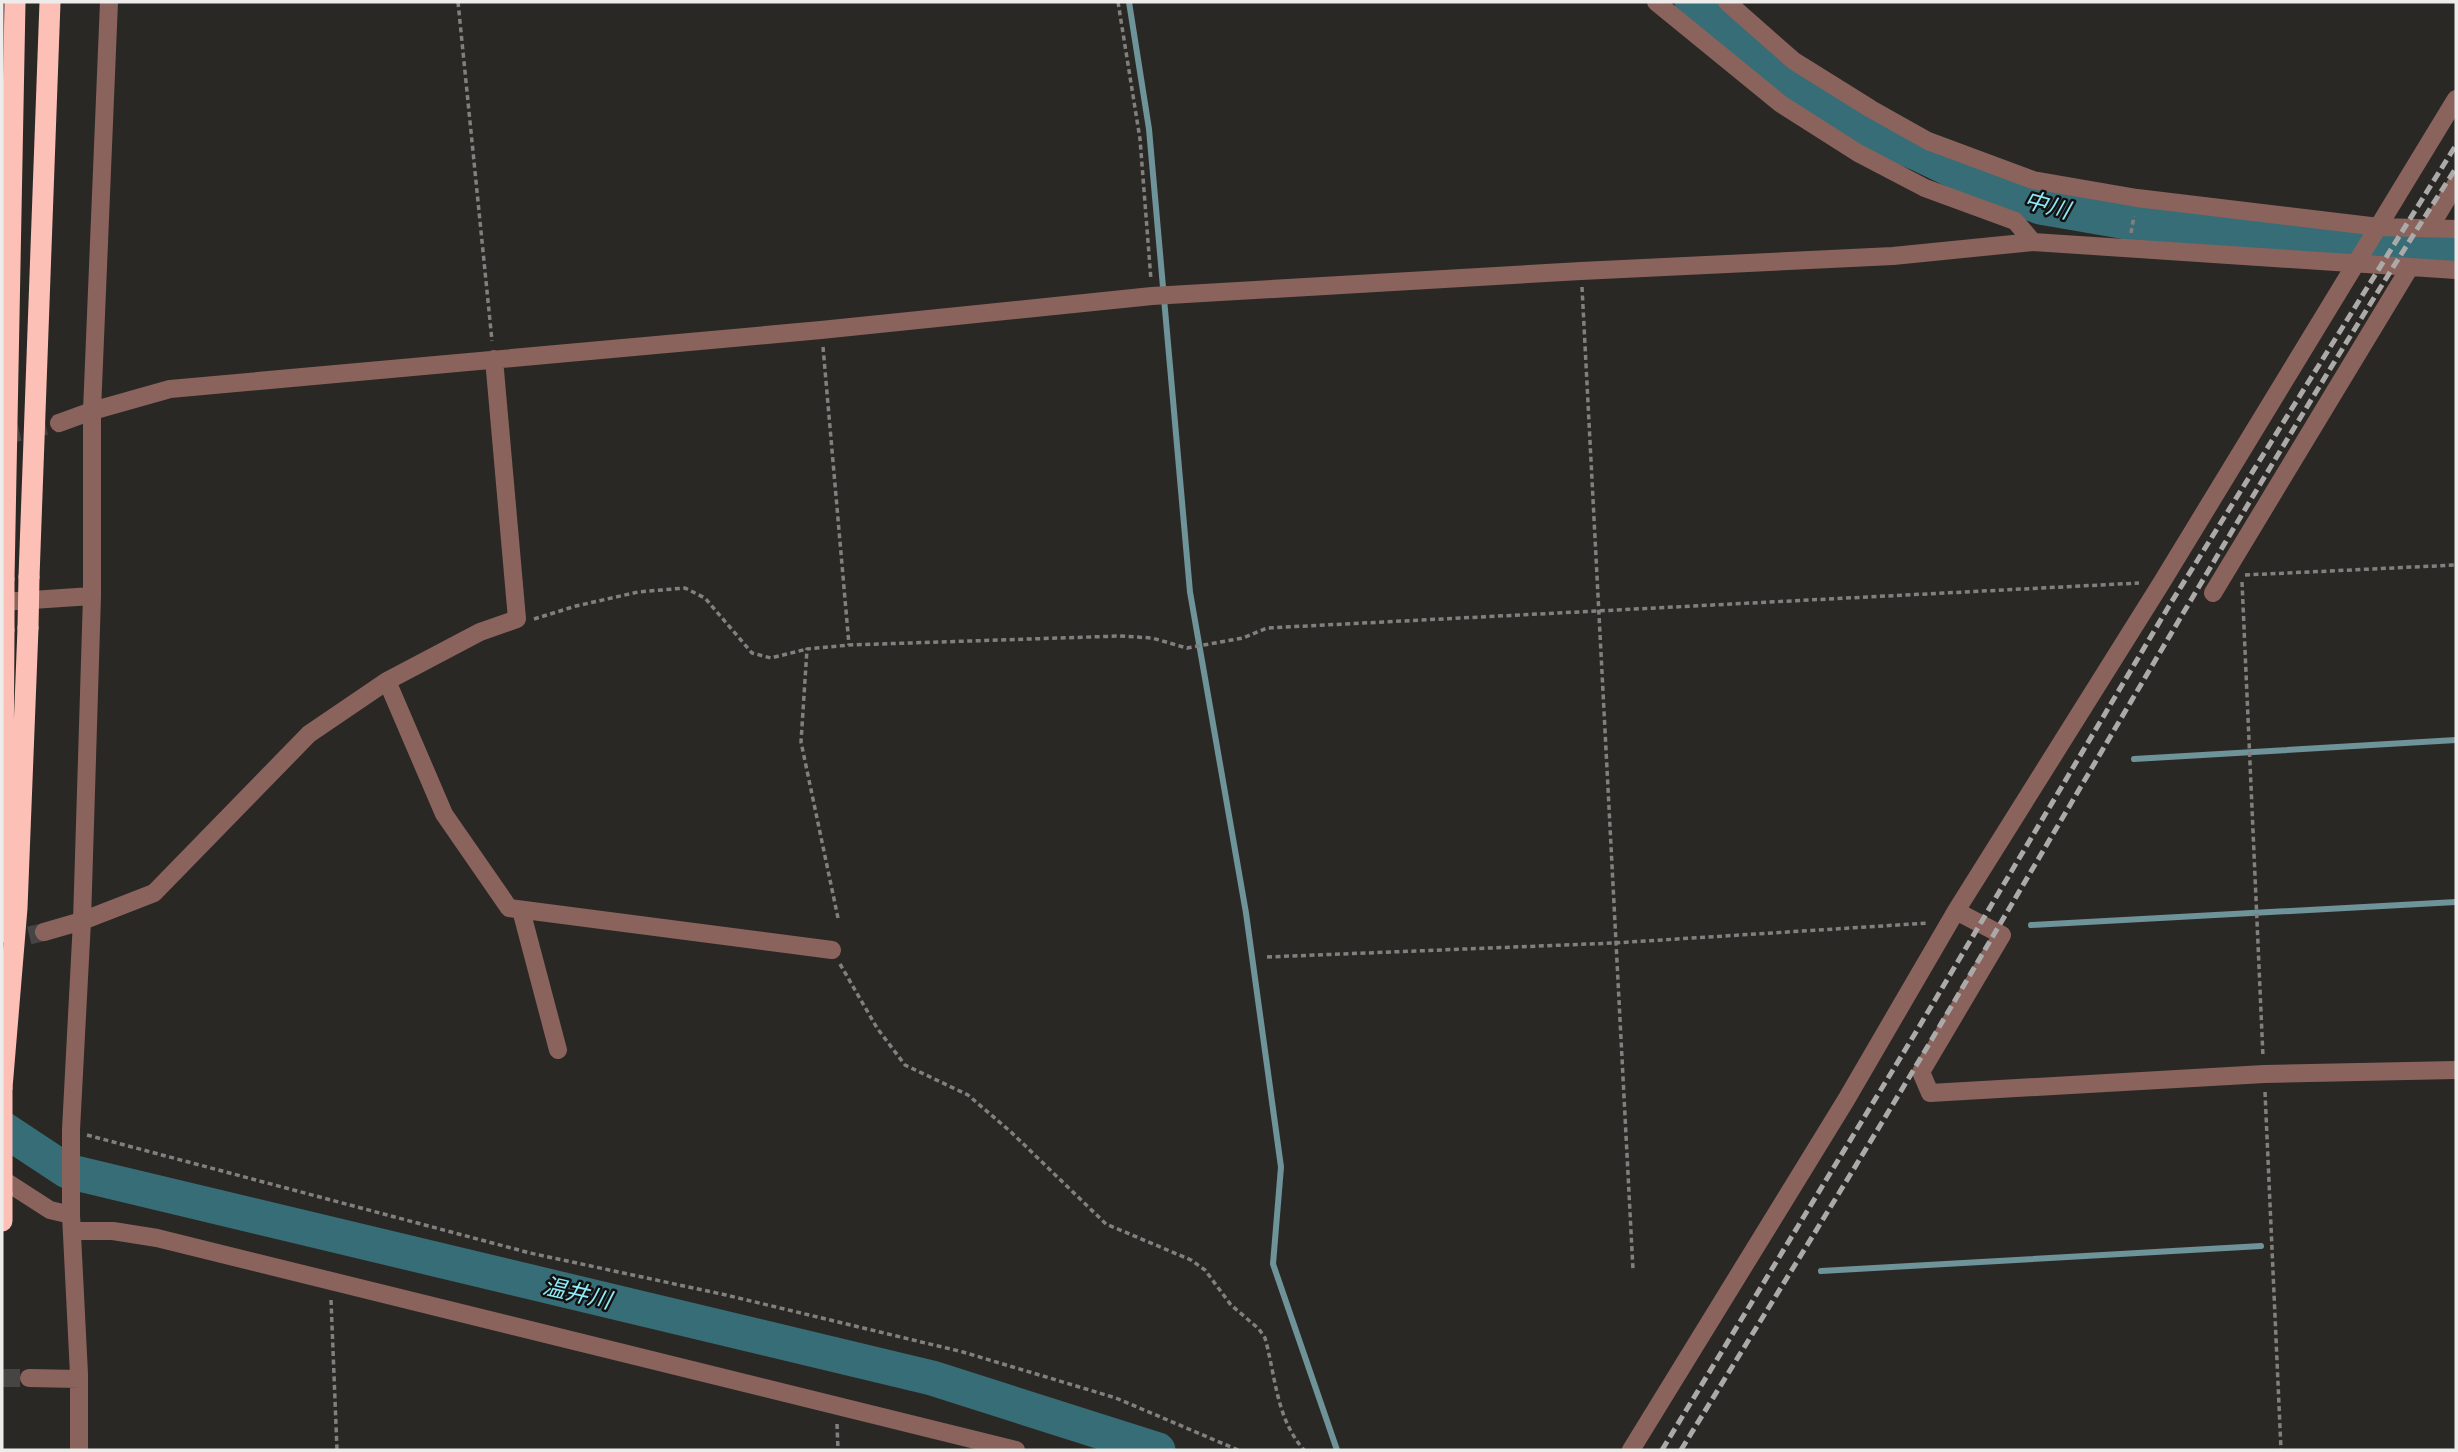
<svg xmlns="http://www.w3.org/2000/svg" width="2458" height="1452" font-family="'PT Serif','Noto Sans JP',serif">
  <style>
    .lines { fill: none; stroke-linecap: round; stroke-linejoin: round }
    .stream { stroke: #6e9399; stroke-width: 6 }
    .river { stroke: #376d76; stroke-width: 35 }
    .minor-tunnel { stroke: #474543; stroke-width: 18; stroke-dasharray: 18 9; stroke-linecap: butt }
    .path { stroke: #82807e; stroke-width: 3.5; stroke-dasharray: 5 3.5; stroke-linecap: butt }
    .minor { stroke: #8b635d; stroke-width: 18 }
    .highway { stroke: #fdc0b7; stroke-width: 21 }
    .rail { stroke: #acaaa8; stroke-width: 5; stroke-dasharray: 10 5; stroke-linecap: butt }
    .highway-bridge { stroke: #fdc0b7; stroke-width: 21 }
    .labels { text-anchor: middle; stroke-width: 5; stroke-linejoin: round; paint-order: stroke }
    .water-label { font-size: 23px; font-style: italic; fill: #8fe9f8; stroke: #121110 }
  </style>
  <rect width="100%" height="100%" fill="#2a2825"/>
  <g class="lines">
    <path class="stream" d="M 1129,2 L 1149,129 L 1190,592 L 1246,913 L 1281,1167 L 1273,1264 L 1337,1450
      M 2134,759 L 2456,740
      M 2031,925 L 2456,902
      M 1821,1271 L 2261,1246"/>
    <path class="river" d="M 1692,2 L 1793,85 L 1854,128 L 1919,154 L 1983,185 L 2040,207 L 2144,225 L 2286,240 L 2456,250
      M 2,1128 L 67,1171 L 932,1378 L 1158,1450"/>
    <path class="minor-tunnel" d="M 2,436 L 59,423
      M 3,942 L 44,932
      M 2,1378 L 29,1378"/>
    <path class="path" d="M 458,2 L 492,341
      M 1118,2 L 1140,139 L 1151,280
      M 2131,233 L 2134,216
      M 1582,287 L 1633,1270
      M 823,347 L 849,645
      M 2245,575 L 2456,565
      M 2242,582 L 2263,1057
      M 534,619 L 576,606 L 638,592 L 685,588 L 705,598 L 752,653 L 771,658 L 807,649
      M 838,918 L 801,742 L 807,649 L 849,645 L 1120,636 L 1152,638 L 1187,648 L 1243,638 L 1267,628 L 2139,583
      M 1267,957 L 1614,943 L 1929,923
      M 840,964 L 877,1028 L 905,1065 L 968,1095 L 1011,1132 L 1106,1224 L 1191,1260 L 1205,1270 L 1231,1305 L 1259,1329 L 1265,1338 C 1276,1378 1276,1418 1304,1450
      M 2265,1092 L 2281,1450
      M 87,1135 L 530,1253 L 726,1295 L 963,1352 L 1116,1398 L 1238,1450
      M 331,1300 L 337,1450
      M 837,1424 L 838,1450"/>
    <path class="minor" d="M 1656,2 L 1781,104 L 1858,153 L 1925,188 L 2015,221 L 2033,242
      M 1727,2 L 1794,61 L 1871,109 L 1928,141 L 2033,180 L 2137,198 L 2379,227 L 2456,229
      M 2430,227 L 2456,184
      M 59,423 L 92,411 L 170,389 L 821,330 L 1152,296 L 1581,271 L 1893,256 L 2033,242 L 2456,270
      M 2213,593 L 2410,267
      M 2,602 L 92,596
      M 387,681 L 444,814 L 509,908 L 832,950
      M 521,910 L 558,1050
      M 1956,911 L 2002,935 L 1921,1072 L 1930,1093 L 2264,1074 L 2456,1070
      M 44,932 L 82,921 L 154,893 L 309,734 L 387,681 L 480,632 L 517,619 L 494,359
      M 2,1179 L 50,1210 L 71,1215
      M 72,1231 L 113,1231 L 157,1238 L 1016,1450
      M 29,1378 L 79,1379
      M 79,1450 L 79,1374 L 71,1215 L 71,1130 L 82,921 L 92,596 L 92,411 L 109,2
      M 1631,1450 L 1846,1100 L 1956,911 L 2162,582 L 2456,99"/>
    <path class="highway" d="M 29,577 L 50,2
      M 4,579 L 15,2
      M 2,932 L 4,630
      M 2,1088 L 17,908 L 28,628
      M 2,1221 L 2,1194"/>
    <path class="rail" d="M 1662,1450 L 1916,1032 L 2169,606 L 2456,145
      M 1681,1450 C 1765,1313 1850,1177 1932,1039 C 2105,748 2273,453 2456,168"/>
    <path class="highway-bridge" d="M 28,628 L 29,577
      M 4,630 L 4,579
      M 2,1088 L 2,1194"/>
  </g>
  <g class="labels">
    <g class="water-label">
      <text transform="translate(2047 205) rotate(15)" y="8">中川</text>
      <text transform="translate(577 1293) rotate(13)" y="8">温井川</text>
    </g>
  </g>
  <rect width="2458" height="1452" fill="none" stroke="#eeecea" stroke-width="7"/>
</svg>
